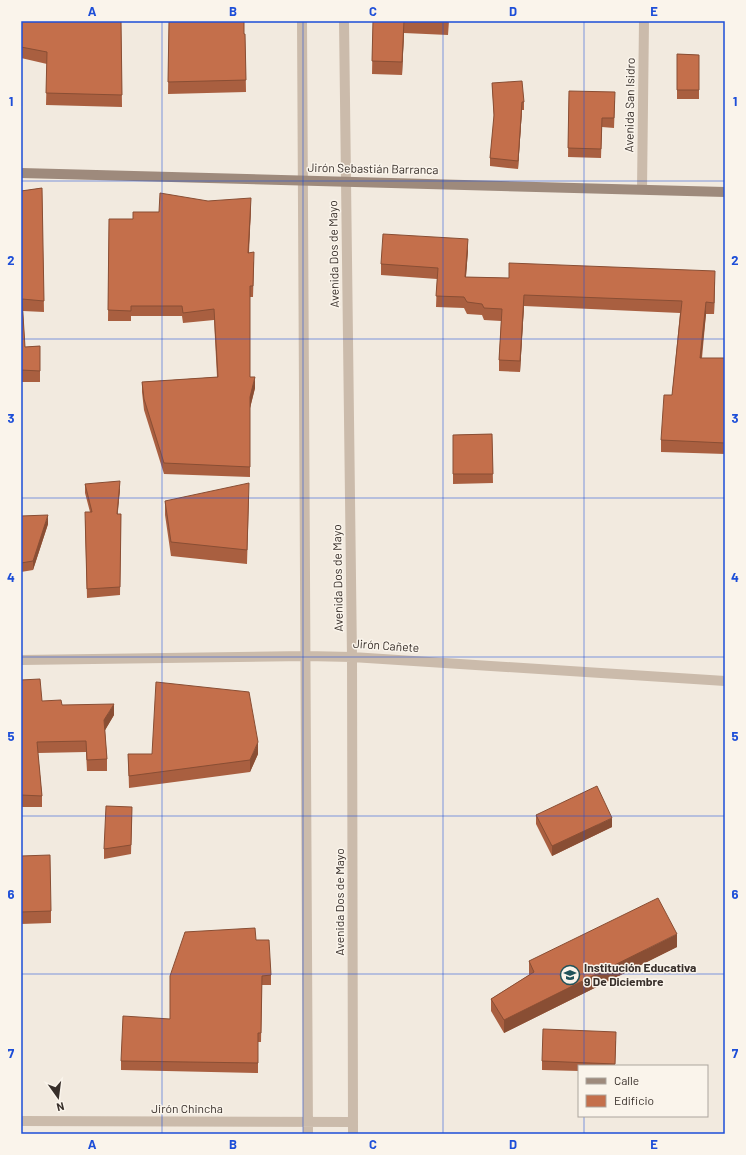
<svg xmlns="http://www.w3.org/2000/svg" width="746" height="1155" font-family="Barlow,sans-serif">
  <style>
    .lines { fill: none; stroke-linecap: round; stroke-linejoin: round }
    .street { stroke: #cbbbab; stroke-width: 10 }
    .secondary { stroke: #9e8a7c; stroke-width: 10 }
    .wall { fill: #a95f40 }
    .shaded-wall { fill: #894e34 }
    .building { fill: #c46f4b; stroke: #894e34 }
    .grid { fill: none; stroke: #1d4ed8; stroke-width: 1; stroke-opacity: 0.55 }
    .labels { text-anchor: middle; stroke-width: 3; stroke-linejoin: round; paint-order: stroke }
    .street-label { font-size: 12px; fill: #382f2a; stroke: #faf4eb }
    .poi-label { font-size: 12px; font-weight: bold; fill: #382f2a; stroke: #faf4eb; text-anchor: start }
    .neatline { fill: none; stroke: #1d4ed8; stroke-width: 1.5 }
    .grid-label { font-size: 13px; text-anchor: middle; font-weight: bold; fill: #1d4ed8 }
  </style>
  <rect width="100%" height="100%" fill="#f2eadf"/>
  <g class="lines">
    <path class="street" d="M 302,21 L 308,1134
      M 344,21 L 352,657 L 353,1134
      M 642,189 L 644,21
      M 21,660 L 306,656 L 352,657 L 725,681
      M 21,1121 L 353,1122"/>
    <path class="secondary" d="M 21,173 L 725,192"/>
  </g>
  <path class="wall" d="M 21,21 L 121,21 L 122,107 L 46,105 L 47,64 L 21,58 Z
    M 169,21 L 244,21 L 244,34 L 245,34 L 246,92 L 168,94 Z
    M 373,21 L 449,21 L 448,35 L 404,33 L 402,75 L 372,74 Z
    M 677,54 L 699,55 L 699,99 L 677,99 Z
    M 492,83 L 524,102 L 524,110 L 522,110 L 518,169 L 490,166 L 490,158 L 494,119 Z
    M 569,91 L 615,101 L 614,128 L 602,127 L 601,158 L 568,157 Z
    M 42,188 L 44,312 L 23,311 L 25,347 L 40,346 L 40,382 L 21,382 L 21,191 Z
    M 251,208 L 249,253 L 254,263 L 253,297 L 250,297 L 250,377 L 255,388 L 250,408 L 250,477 L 164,474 L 144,410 L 142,392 L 142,382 L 217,377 L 214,320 L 183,323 L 182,316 L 131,316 L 131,321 L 108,321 L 109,219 L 133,219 L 159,212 Z
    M 468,250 L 466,277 L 509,278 L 715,282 L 714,314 L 706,314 L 702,358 L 725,358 L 725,454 L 661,452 L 661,440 L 672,395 L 680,313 L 524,306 L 520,372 L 499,371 L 499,360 L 501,321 L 484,320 L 482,315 L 467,314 L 464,308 L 436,307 L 437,279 L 381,275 L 381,264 Z
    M 492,434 L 493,483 L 453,484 L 453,435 Z
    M 85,484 L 120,489 L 117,514 L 121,514 L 120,595 L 87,598 L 85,521 L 90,512 L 85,493 Z
    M 249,496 L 247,564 L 171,556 L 165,515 L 165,501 Z
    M 21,516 L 48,524 L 33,570 L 21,572 Z
    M 21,680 L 42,701 L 114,715 L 105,730 L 107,759 L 107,771 L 87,771 L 86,752 L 38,753 L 42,796 L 42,807 L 21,807 Z
    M 128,754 L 258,754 L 250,772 L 129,788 Z
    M 536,815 L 612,827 L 552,856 L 536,824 Z
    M 132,816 L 131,854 L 104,859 L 104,849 Z
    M 21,856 L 51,911 L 51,923 L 21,924 Z
    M 256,940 L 271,975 L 271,985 L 262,985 L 261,1042 L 258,1042 L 258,1073 L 121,1070 L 121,1061 L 170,1019 Z
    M 677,947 L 504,1033 L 491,1011 L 491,999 L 529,975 L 529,961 Z
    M 616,1041 L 615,1066 L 579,1066 L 579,1071 L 542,1070 L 542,1061 Z"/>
  <path class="shaded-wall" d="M 404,21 L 404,33 L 402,75 L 402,62 Z
    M 522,102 L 522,110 L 518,169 L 518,161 Z
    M 251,198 L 251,208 L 248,263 L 248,253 Z
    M 468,239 L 468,250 L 465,288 L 465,277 Z
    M 715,271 L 715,282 L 714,314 L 714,303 Z
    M 524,295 L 524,306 L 520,372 L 520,361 Z
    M 706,302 L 706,314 L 700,369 L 700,358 Z
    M 255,377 L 255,388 L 250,408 L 250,477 L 250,397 Z
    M 120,481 L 120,489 L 117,522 L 117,514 Z
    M 48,515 L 48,524 L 33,570 L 33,561 Z
    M 114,704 L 114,715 L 104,732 L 104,720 Z
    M 258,742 L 258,754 L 250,772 L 250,760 Z
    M 612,818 L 612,827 L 552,856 L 552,846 Z
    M 677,934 L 677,947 L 504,1033 L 504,1020 Z"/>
  <path class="building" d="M 21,21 L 121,21 L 122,95 L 46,93 L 47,52 L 21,47 Z
    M 169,21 L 244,21 L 244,34 L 245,34 L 246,80 L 168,82 Z
    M 373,21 L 404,21 L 402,62 L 372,61 Z
    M 427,21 L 448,21 L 448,22 Z
    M 677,54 L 699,55 L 699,90 L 677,90 Z
    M 522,81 L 524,102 L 522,102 L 518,161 L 490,158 L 494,115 L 492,83 Z
    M 569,91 L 615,92 L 614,118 L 602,118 L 601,149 L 568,148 Z
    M 42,188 L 44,301 L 22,299 L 25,347 L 40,346 L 40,371 L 21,370 L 21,191 Z
    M 160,193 L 208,201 L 251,198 L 248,253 L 254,252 L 253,286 L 250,286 L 250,377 L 255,377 L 250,397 L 250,467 L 164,463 L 144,399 L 142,382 L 218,377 L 214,309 L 183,313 L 182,306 L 131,306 L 131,311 L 108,310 L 109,219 L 133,219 L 133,212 L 159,212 Z
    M 383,234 L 468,239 L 465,277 L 509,278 L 509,263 L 715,271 L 714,303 L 706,302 L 700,358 L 725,358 L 725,443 L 661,440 L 664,395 L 672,395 L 682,301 L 524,295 L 520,361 L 499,360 L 502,309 L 484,308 L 482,304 L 467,302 L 464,297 L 436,296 L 438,268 L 381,264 Z
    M 492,434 L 493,474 L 453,474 L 453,435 Z
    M 120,481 L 117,514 L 121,514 L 120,587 L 87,589 L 85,512 L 92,512 L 85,484 Z
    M 249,483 L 247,550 L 171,542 L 165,501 Z
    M 48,515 L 33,561 L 21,563 L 21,516 Z
    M 40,679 L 42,701 L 61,700 L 62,705 L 114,704 L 104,720 L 107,759 L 87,760 L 86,741 L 37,742 L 42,796 L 21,795 L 21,680 Z
    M 156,682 L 249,692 L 258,742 L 250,760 L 129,776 L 128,754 L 152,754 Z
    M 597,786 L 612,818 L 552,846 L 536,815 Z
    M 106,806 L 132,807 L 131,845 L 104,849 Z
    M 50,855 L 51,911 L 21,912 L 21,856 Z
    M 658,898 L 677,934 L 504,1020 L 491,999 L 534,972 L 529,961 Z
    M 255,928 L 256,940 L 269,940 L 271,975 L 262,976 L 261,1033 L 258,1033 L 258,1063 L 121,1061 L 123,1016 L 170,1019 L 170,976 L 185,932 Z
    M 543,1029 L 616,1032 L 615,1064 L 542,1061 Z"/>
  <path class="grid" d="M 162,21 L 162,1134M 303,21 L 303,1134M 443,21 L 443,1134M 584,21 L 584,1066M 21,181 L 725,181M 21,339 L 725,339M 21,498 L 725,498M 21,657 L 725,657M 21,816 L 725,816M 21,974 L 725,974M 584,1116 L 584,1134"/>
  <defs>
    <symbol id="school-ring" viewBox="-11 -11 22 22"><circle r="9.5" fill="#faf4eb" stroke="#20535a" stroke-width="1.5"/><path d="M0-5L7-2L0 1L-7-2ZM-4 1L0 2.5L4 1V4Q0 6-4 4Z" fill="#20535a"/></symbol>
  </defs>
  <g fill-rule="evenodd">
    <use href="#school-ring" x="559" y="964" width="22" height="22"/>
  </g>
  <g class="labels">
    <g class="street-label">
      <text transform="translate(630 105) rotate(-89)" y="4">Avenida San Isidro</text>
      <text transform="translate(373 169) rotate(1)" y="4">Jirón Sebastián Barranca</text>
      <text transform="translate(334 254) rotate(-91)" y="4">Avenida Dos de Mayo</text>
      <text transform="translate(338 578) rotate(-91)" y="4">Avenida Dos de Mayo</text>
      <text transform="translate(386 646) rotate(4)" y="4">Jirón Cañete</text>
      <text transform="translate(340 902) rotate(-90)" y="4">Avenida Dos de Mayo</text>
      <text x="187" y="1113">Jirón Chincha</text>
    </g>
    <g class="poi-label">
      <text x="584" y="972">Institución Educativa<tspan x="584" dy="14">9 De Diciembre</tspan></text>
    </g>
  </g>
  <rect width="746" height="1155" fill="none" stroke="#faf4eb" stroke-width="44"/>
  <rect x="578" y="1065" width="130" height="52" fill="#faf4eb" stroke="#aca59e"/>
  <rect x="586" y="1078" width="20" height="6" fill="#9e8a7c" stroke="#aca59e"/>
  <text x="614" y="1085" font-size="12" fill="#382f2a">Calle</text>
  <rect x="586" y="1095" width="20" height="12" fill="#c46f4b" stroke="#aca59e"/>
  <text x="614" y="1105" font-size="12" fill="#382f2a">Edificio</text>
  <g transform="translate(58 1097) rotate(166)" stroke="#faf4eb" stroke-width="3" paint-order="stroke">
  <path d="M0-3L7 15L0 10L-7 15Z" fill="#382f2a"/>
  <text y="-6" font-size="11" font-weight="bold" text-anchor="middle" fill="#382f2a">N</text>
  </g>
  <rect x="22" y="22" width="702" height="1111" class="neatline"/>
  <g class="grid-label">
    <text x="92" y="16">A</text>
    <text x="233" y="16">B</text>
    <text x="373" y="16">C</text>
    <text x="513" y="16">D</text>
    <text x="654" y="16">E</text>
    <text x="11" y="106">1</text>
    <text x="735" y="106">1</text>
    <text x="11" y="265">2</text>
    <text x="735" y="265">2</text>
    <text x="11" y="423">3</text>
    <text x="735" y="423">3</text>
    <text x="11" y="582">4</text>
    <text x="735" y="582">4</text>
    <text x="11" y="741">5</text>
    <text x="735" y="741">5</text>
    <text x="11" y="899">6</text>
    <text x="735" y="899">6</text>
    <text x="11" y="1058">7</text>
    <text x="735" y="1058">7</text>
    <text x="92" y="1149">A</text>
    <text x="233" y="1149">B</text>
    <text x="373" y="1149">C</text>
    <text x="513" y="1149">D</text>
    <text x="654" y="1149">E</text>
  </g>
</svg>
